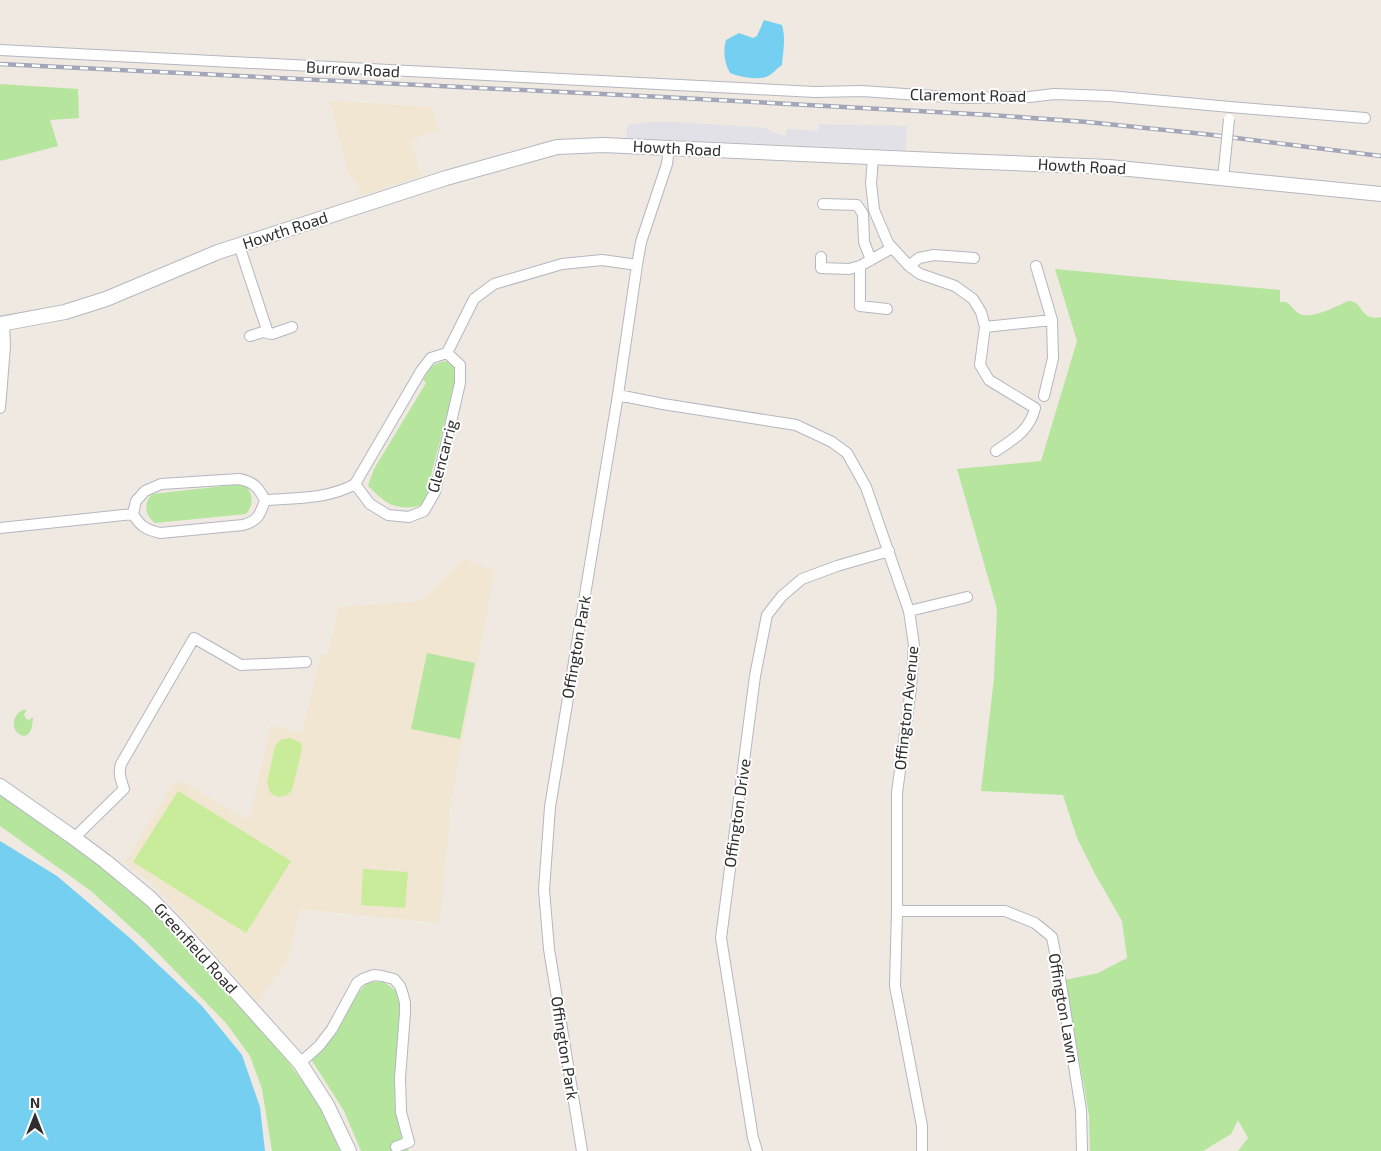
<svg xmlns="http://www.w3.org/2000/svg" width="1381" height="1151" font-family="'Exo 2',sans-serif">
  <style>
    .industrial { fill: #e3e1e8 }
    .education { fill: #f0e6d1 }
    .green { fill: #b6e59e }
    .pitch { fill: #c9ec9a }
    .water { fill: #75cff0 }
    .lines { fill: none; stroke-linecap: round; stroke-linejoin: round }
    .minor-casing { stroke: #b4b7c1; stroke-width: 12 }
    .secondary-casing { stroke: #b4b7c1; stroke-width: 16 }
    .minor { stroke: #fff; stroke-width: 10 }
    .secondary { stroke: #fff; stroke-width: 14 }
    .rail-casing { stroke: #a3a6b8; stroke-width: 4.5 }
    .rail { stroke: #fff; stroke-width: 2.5; stroke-dasharray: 8; stroke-linecap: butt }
    .minor-bridge-casing { stroke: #b4b7c1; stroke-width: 12; stroke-linecap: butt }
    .minor-bridge { stroke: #fff; stroke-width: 10 }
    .labels { text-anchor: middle; stroke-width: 4; stroke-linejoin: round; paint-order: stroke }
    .street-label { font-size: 16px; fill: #2e2e2e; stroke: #fff }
  </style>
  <rect width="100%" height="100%" fill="#efe9e1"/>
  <path class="industrial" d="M 649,122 L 676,122 L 767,128 L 771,132 L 786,136 L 787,129 L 818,131 L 819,124 L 907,126 L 906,150 L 626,138 L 627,125 Z"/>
  <path class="education" d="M 330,101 L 432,107 L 438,130 L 411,140 L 421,176 L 361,196 L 357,184 L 349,176 Z
    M 464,559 L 495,571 L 451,800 L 440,923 L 300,909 L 288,959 L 258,1002 L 153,884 L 124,863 L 174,783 L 181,781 L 249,821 L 271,725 L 302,733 L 321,654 L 328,655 L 339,607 L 422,601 Z"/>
  <path class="green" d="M 0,84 L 78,89 L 79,118 L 50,120 L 58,146 L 0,161 Z
    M 1055,269 L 1280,290 L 1280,302 L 1286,302 C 1291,305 1294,310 1298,313 C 1310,321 1337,306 1348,301 C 1363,300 1360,322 1381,317 L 1381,1151 L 1238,1151 L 1248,1138 L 1238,1120 L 1231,1134 L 1203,1151 L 1090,1151 L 1089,1115 L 1065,980 L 1098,973 L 1127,958 L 1122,921 L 1095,874 L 1077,838 L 1063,795 L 981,791 L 994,678 L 997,609 L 957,469 L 1041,461 L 1077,341 Z
    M 446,361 L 456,367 L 458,373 L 432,471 L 427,497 L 421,506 C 393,510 388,505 368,486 L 374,469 L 426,383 L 423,380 C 430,368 432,363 446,361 Z
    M 243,484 C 253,491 255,504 246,514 L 155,523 C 145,515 143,504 152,494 Z
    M 427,653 L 475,663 L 460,739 L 411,729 Z
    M 23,710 L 27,710 L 24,714 L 26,719 L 30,720 L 32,717 L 33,718 C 32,726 32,734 24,736 C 10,733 11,715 23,710 Z
    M 0,793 L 111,875 L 156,912 L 240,1004 L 281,1052 L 321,1107 L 340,1151 L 272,1151 L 262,1089 L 250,1056 L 226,1023 L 146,941 L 91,891 L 0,826 Z
    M 368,982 L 384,982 L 396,991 L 401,1011 L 399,1051 L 395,1098 L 401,1135 L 409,1151 L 361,1151 L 344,1111 L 311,1059 L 355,996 Z"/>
  <path class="pitch" d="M 290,738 L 301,743 L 302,750 L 292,790 L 287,795 L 279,797 L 272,794 L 270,792 L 267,782 L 275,747 L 280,740 Z
    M 178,791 L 291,861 L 246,933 L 133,862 Z
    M 363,869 L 408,872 L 405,908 L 361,905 Z"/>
  <path class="water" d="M 764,20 L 782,25 C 786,38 783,52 782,65 C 777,68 773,74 768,76 C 759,81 740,77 730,73 C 724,62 723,52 726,40 L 739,33 L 753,38 L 757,36 Z
    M 0,841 L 57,876 L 130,938 L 202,1006 L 242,1055 L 260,1107 L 265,1151 L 0,1151 Z"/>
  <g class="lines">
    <defs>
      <path id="minor" d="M 0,50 L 815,92 L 862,91 L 962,98 L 1030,97 L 1054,94 L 1109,96 L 1230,107 L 1365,118
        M 873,158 L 871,183 L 874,210 L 888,243 L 909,266 L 920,274 L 955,286 L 973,299 L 981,312 L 985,327 L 980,365 L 989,380 L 1035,408 C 1030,430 1014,439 996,451
        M 1223,177 L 1225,159
        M 823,204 L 857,205 L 863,214 L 864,242 L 871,260
        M 239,245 L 268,333
        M 821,257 L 821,268 L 849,269 L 860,266
        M 909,266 L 919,258 L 934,255 L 974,258
        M 1036,266 L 1052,320 L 1053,358 L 1044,396
        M 887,309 L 860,306 L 860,266 L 892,248
        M 985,327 L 1052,320
        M 250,336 L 263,332 L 272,334 L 292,327
        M 618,395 L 663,404 L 796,425 L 832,442 L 847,453 L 866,487 L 909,611 L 914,645 L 911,688 L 897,793 L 897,911 L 895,986 L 922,1126 L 922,1151
        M 0,408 L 5,346 L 4,323
        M 355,484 L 370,504 L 388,515 L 409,517 L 424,511 L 435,492 L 460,383 L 460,365 L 447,353
        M 265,500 C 295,498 329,499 355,484 L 421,371 L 431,358 L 447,353 L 474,299 L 494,284 L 562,264 L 602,260 L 637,265
        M 0,528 L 133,514 L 136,501 L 145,491 L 161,484 L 239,479 C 254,482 258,487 265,500 C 260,515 258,521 243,525 L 160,533 C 145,529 141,527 133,514
        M 909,611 L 967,597
        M 74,838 L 124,789 C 121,780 118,773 121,764 L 194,638 L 241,665 L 306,662
        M 897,911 L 1005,911 L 1035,923 L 1052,937 L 1060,978 L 1081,1110 L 1082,1151
        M 300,1063 L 319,1046 L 332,1029 L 357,983 L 363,979 L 374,975 L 382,976 L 394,979 L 400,986 L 403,995 L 405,1003 L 405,1013 L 400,1078 L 401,1112 L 409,1142 L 396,1147
        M 582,1151 L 549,949 L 544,890 L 550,807 L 618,395 L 637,265 L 641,242 L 667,164 L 669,148
        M 757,1151 L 753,1138 L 721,938 L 755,676 L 767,615 L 782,596 L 802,579 L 837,566 L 889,551"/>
      <path id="secondary" d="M 0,324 L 65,312 L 106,299 L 218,252 L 446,178 L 557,147 L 603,145 L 959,161 L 1109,167 L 1381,194
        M 0,786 L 70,835 L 105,861 L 151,899 L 178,927 L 300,1063 L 327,1105 L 349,1151"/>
    </defs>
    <use href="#minor" class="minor-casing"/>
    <use href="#secondary" class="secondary-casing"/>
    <use href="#minor" class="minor"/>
    <use href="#secondary" class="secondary"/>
    <defs>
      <path id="rail" d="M 0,64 L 662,97 L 990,115 L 1087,122 L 1204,134 L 1381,156"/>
    </defs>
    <use href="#rail" class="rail-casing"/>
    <use href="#rail" class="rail"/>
    <defs>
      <path id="minor-bridge" d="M 1225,159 L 1229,119"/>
    </defs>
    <use href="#minor-bridge" class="minor-bridge-casing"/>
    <use href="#minor-bridge" class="minor-bridge"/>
  </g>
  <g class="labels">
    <g class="street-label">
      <text transform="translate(353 69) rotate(3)" y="6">Burrow Road</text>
      <text transform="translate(968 95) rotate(1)" y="6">Claremont Road</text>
      <text transform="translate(677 148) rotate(3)" y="6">Howth Road</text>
      <text transform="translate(1082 166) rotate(3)" y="6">Howth Road</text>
      <text transform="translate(285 230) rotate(-18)" y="6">Howth Road</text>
      <text transform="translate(442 456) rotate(-75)" y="6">Glencarrig</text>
      <text transform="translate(576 647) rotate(-80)" y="6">Offington Park</text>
      <text transform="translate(906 708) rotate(-84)" y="6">Offington Avenue</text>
      <text transform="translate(737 813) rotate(-82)" y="6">Offington Drive</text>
      <text transform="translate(196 948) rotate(48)" y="6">Greenfield Road</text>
      <text transform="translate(1064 1008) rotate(80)" y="6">Offington Lawn</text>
      <text transform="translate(565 1048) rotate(81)" y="6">Offington Park</text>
    </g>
  </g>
  <g transform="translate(35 1116)" stroke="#ffffff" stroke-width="4" paint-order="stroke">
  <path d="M0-4L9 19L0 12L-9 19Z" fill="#2e2e2e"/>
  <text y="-8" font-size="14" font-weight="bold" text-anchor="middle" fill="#2e2e2e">N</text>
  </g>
</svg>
